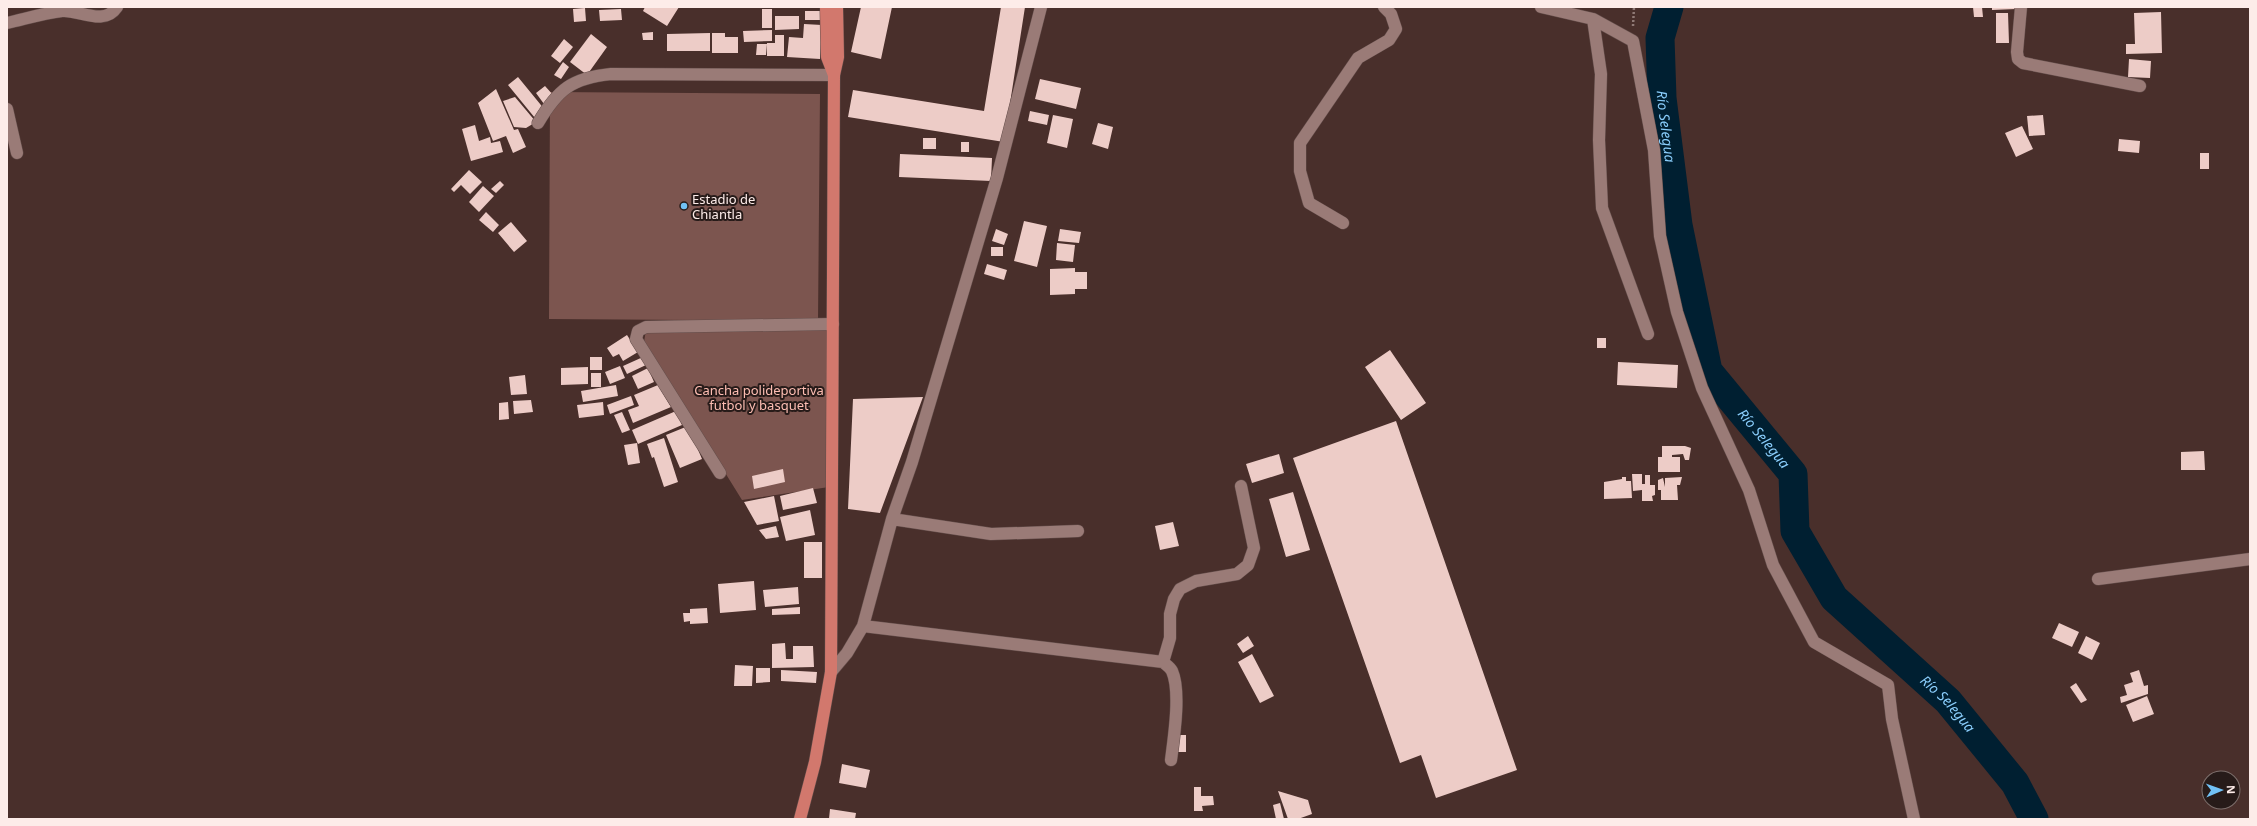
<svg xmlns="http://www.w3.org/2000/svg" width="2257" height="826" font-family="'Noto Sans',sans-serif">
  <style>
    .green { fill: #7c554f }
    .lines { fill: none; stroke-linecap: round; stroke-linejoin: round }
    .river { stroke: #001f31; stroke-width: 29 }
    .building { fill: #edccc7 }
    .minor-casing { stroke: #644e4b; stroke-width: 13 }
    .major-casing { stroke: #644e4b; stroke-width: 13 }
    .path { stroke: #907a76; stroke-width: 2.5; stroke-dasharray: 2 2; stroke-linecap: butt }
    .minor { stroke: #9a7b77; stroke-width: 12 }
    .major { stroke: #d2786d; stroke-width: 12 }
    .poi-dot { fill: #71c1f5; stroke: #271b19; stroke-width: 1.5 }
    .labels { text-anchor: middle; stroke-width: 4; stroke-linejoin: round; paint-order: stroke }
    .poi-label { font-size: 13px; fill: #fdece9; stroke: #271b19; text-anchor: start }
    .park-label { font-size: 13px; fill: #febeb3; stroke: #271b19 }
    .water-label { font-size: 14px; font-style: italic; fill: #89cdfb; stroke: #271b19 }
  </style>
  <rect width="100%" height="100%" fill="#492f2b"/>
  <path class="green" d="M 550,92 L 820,94 L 818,321 L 549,319 Z
    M 828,328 L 829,487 L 742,500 L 644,342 L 646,330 Z"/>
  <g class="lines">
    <path class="river" id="s1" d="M 1669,7 L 1660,38 L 1662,98 L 1678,225 L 1708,371 L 1793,474 L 1795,531 L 1834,598 L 1948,701 L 2015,783 L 2034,819"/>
  </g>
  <path class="building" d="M 645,7 L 679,7 L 667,26 L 643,11 Z
    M 861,7 L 892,7 L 881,59 L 851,52 Z
    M 1001,7 L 1025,7 L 1004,142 L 848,117 L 853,90 L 984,111 Z
    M 1973,7 L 1982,7 L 1983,17 L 1974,17 Z
    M 1992,7 L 2016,7 L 2016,9 L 1992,10 Z
    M 585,8 L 586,21 L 574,22 L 573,9 Z
    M 621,9 L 622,20 L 600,21 L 599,10 Z
    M 762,9 L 772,9 L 772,28 L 762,28 Z
    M 805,11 L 820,11 L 820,20 L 805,20 Z
    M 2161,12 L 2162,53 L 2126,54 L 2126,44 L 2135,44 L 2134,13 Z
    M 1996,13 L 2008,13 L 2009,43 L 1996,43 Z
    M 775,16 L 799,16 L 799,29 L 775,30 Z
    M 804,24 L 822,25 L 820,59 L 787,57 L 789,37 L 803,38 Z
    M 772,30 L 772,41 L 744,42 L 743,31 Z
    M 653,32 L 653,40 L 643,40 L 642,33 Z
    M 710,33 L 710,51 L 667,51 L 667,34 Z
    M 712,33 L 725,33 L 725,37 L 738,37 L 738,53 L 712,53 Z
    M 591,34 L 607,47 L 587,75 L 570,62 Z
    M 775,35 L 784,35 L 784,56 L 767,56 L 767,43 L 775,43 Z
    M 564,39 L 573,47 L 560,63 L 551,56 Z
    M 757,44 L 767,44 L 766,55 L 756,55 Z
    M 2129,59 L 2151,61 L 2150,78 L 2128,77 Z
    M 563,62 L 569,67 L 561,79 L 554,75 Z
    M 518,77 L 545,110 L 535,118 L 508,85 Z
    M 1040,79 L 1081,88 L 1076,109 L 1035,99 Z
    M 545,86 L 554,96 L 544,104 L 536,93 Z
    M 496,89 L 514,130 L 518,129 L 526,147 L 513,153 L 506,136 L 493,141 L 478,103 Z
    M 515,97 L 536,122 L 526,128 L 514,127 L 503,101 Z
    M 1030,111 L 1049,115 L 1047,125 L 1028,121 Z
    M 1053,115 L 1073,119 L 1067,148 L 1047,143 Z
    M 2043,115 L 2045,135 L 2029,136 L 2027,116 Z
    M 1098,123 L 1113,127 L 1108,149 L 1092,144 Z
    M 475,125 L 479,141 L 490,137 L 491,143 L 500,141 L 503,152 L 471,161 L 462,129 Z
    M 2022,126 L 2033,149 L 2016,157 L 2005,133 Z
    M 923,138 L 936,138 L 936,149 L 923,149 Z
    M 2119,139 L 2140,141 L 2139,153 L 2118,151 Z
    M 961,142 L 969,142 L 969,152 L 961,152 Z
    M 2200,153 L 2209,153 L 2209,169 L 2200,169 Z
    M 900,154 L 992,158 L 991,181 L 899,177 Z
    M 469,170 L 482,182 L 470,194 L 461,185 L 454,192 L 451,189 Z
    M 500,181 L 504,185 L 496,193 L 491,189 Z
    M 483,186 L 494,196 L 479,212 L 469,202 Z
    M 486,212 L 499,225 L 493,232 L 479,220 Z
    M 1024,221 L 1047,226 L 1037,267 L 1014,261 Z
    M 511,222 L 527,241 L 514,252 L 498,233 Z
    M 996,229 L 1008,234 L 1004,245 L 992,241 Z
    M 1060,229 L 1081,232 L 1079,243 L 1058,241 Z
    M 1057,243 L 1075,245 L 1073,262 L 1056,260 Z
    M 991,247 L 1003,247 L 1003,256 L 991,256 Z
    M 987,264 L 1007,270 L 1004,280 L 984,274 Z
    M 1075,268 L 1075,272 L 1087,272 L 1087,289 L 1075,289 L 1075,294 L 1050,295 L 1050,269 Z
    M 627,335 L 638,352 L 623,361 L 619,354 L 613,357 L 607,348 Z
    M 1597,338 L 1606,338 L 1606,348 L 1597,348 Z
    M 1390,350 L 1426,403 L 1401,420 L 1365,367 Z
    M 590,357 L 602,357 L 602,370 L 590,370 Z
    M 643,357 L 646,365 L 627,374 L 623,366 Z
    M 1618,362 L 1678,365 L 1677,388 L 1617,385 Z
    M 620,366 L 625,378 L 610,384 L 605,372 Z
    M 588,367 L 588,384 L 561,385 L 561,368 Z
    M 648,368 L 654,382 L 638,389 L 632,376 Z
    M 591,373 L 601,373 L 601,387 L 591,387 Z
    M 525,375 L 527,394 L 511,395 L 509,377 Z
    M 616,385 L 618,396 L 583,402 L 581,391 Z
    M 658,385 L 671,407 L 633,423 L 628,410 L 639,406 L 634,395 Z
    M 631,396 L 634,405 L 610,414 L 607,405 Z
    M 923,397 L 880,513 L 848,509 L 853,399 Z
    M 531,400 L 533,412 L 514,414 L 513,401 Z
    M 508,402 L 509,419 L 499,420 L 499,403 Z
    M 603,402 L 604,415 L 579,418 L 577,405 Z
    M 676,411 L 682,425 L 638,444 L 632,430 Z
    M 622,412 L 630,430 L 622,433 L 614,415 Z
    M 1396,421 L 1517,770 L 1436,798 L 1421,755 L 1400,763 L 1293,458 Z
    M 688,426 L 702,459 L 680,468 L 666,435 Z
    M 664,438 L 678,482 L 664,487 L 654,457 L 652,458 L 647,444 Z
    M 637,443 L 640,463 L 628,465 L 624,445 Z
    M 1662,446 L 1685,446 L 1691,448 L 1689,460 L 1685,460 L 1683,454 L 1672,455 L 1672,457 L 1680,457 L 1680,472 L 1658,472 L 1658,457 L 1662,457 Z
    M 2204,451 L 2205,470 L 2181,470 L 2181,452 Z
    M 1279,454 L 1284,473 L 1252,483 L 1246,464 Z
    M 783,469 L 785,482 L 754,489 L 752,476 Z
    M 1632,474 L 1642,474 L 1642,484 L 1645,484 L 1645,475 L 1650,475 L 1650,485 L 1655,485 L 1655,495 L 1652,496 L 1653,501 L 1642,501 L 1642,490 L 1633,491 Z
    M 1622,477 L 1626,477 L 1626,481 L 1631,481 L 1632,498 L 1604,499 L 1604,482 L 1622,479 Z
    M 1682,477 L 1680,485 L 1677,485 L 1678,500 L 1661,500 L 1661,490 L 1658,490 L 1658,480 L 1663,478 L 1665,487 L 1665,478 Z
    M 813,488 L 817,503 L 783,510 L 780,496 Z
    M 1293,492 L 1310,550 L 1286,557 L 1269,499 Z
    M 774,496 L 779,521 L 757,525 L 744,502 Z
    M 810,510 L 815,535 L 786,541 L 780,517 Z
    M 1173,522 L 1179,546 L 1160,550 L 1155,526 Z
    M 776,526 L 779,537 L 766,539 L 759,530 Z
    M 804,542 L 822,542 L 822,578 L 804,578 Z
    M 754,581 L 756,610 L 720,613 L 718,584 Z
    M 798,587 L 799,604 L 765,607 L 763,590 Z
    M 800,607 L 800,614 L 772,615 L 772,609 Z
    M 707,608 L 708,623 L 690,624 L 690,621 L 684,622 L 683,613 L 690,613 L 690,609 Z
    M 2059,623 L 2079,632 L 2072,647 L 2052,638 Z
    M 1248,636 L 1254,646 L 1243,653 L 1237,644 Z
    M 2086,636 L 2100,643 L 2092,660 L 2078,653 Z
    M 785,643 L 786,659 L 793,659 L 793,646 L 813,646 L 814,667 L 772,668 L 772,644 Z
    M 1252,654 L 1274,696 L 1260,703 L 1238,662 Z
    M 735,665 L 753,666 L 752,686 L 734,686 Z
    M 756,668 L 770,668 L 770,682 L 756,683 Z
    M 781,670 L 817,672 L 816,683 L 781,681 Z
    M 2139,670 L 2144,686 L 2148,685 L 2148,694 L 2121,703 L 2120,697 L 2127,695 L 2124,685 L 2133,682 L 2130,673 Z
    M 2076,683 L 2087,700 L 2081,703 L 2070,687 Z
    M 2147,696 L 2154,714 L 2133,722 L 2126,705 Z
    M 1178,735 L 1186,735 L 1186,752 L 1178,752 Z
    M 842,764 L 870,770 L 866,788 L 839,783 Z
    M 1194,787 L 1201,787 L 1201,796 L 1213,796 L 1214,805 L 1202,806 L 1203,811 L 1194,811 Z
    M 1278,791 L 1308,800 L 1312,814 L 1298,819 L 1288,819 Z
    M 1280,803 L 1284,819 L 1276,819 L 1273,805 Z
    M 830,809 L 856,813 L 855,819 L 829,819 Z"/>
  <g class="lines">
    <defs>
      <path id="minor" d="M 1541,7 L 1593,19 L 1633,41 L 1654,150 L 1660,236 L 1677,312 L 1702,388 L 1749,490 L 1773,565 L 1814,642 L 1888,685 L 1892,719 L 1914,819
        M 2021,7 L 2017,52 L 2018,59 L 2023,63 L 2140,86
        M 1593,19 L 1601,74 L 1599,140 L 1602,208 L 1648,334
        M 7,23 C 25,19 44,13 62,11 C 78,9 104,27 117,7
        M 7,109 L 17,153
        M 538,123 C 558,89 572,78 611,74 L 834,75
        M 1343,223 L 1309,203 L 1300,171 L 1300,143 L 1358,58 L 1389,40 L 1396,29 L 1391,14 L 1384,7
        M 720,473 L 636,339 L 638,331 L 646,327 L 833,324
        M 892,519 L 991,534 L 1078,531
        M 2098,579 L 2250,559
        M 863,626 L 1163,662 C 1166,665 1170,667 1172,671 C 1181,691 1174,737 1171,760
        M 1163,662 L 1170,638 L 1170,614 L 1174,599 L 1180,589 L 1196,581 L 1237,574 L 1248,565 L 1254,548 L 1241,486
        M 831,672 L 847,653 L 863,626 L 892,519 L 912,462 L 997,178 L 1041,7"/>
      <path id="major" d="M 826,7 L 827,57 L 834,75
        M 800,819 L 815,762 L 831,672 L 834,75 L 838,57 L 837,7"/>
    </defs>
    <use href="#minor" class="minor-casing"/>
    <use href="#major" class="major-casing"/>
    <path class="path" d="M 1633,26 L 1634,7"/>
    <use href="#minor" class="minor"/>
    <use href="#major" class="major"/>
  </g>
  <circle class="poi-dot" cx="684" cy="206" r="4"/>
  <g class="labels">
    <g class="poi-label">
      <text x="692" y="204">Estadio de<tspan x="692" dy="15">Chiantla</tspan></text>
    </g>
    <g class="park-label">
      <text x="759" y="395">Cancha polideportiva<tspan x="759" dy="15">futbol y basquet</tspan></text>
    </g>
    <g class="water-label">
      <text dy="5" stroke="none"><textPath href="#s1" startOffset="121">Río Selegua</textPath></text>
      <text dy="5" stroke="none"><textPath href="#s1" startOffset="457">Río Selegua</textPath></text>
      <text dy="5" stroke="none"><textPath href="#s1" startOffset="793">Río Selegua</textPath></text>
    </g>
  </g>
  <rect width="2257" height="826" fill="none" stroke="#fdece9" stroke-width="16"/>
  <g transform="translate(2221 790) rotate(88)"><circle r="19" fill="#271b19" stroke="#7d6f6c"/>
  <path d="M0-3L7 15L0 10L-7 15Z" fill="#71c1f5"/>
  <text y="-6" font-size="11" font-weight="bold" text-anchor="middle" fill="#fdece9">N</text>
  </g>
</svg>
